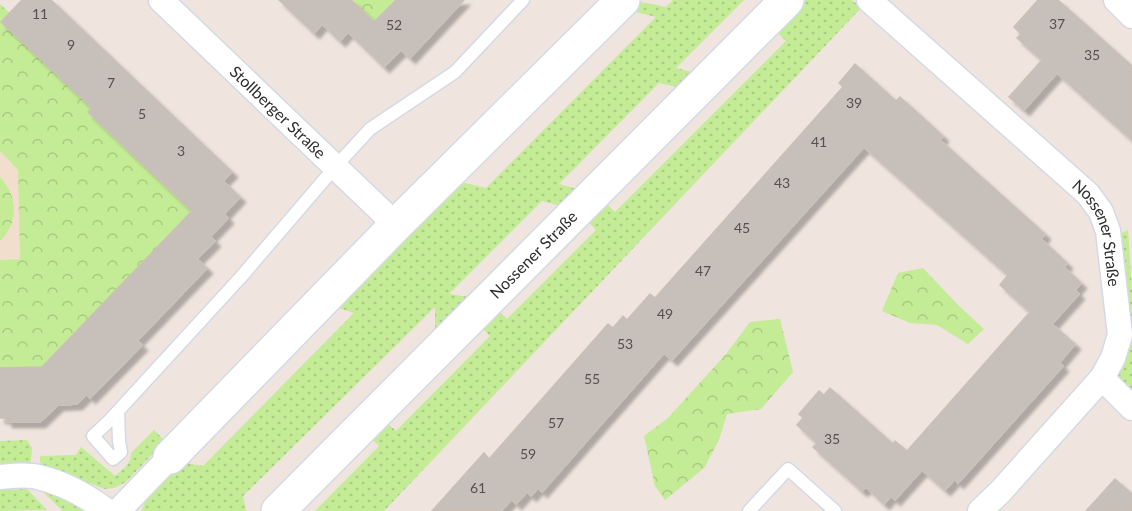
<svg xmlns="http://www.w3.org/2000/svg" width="1132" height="511" font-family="Lato,sans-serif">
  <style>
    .education { fill: #f2decc }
    .grass { fill: url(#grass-dots) }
    .park { fill: url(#park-crowns) }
    .building { fill: #c7bfb9; stroke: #cbc0b7; stroke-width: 1.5; filter: url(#shadow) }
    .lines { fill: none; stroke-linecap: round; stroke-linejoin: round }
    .lane-casing { stroke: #d3dae6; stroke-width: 15 }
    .street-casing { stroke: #d3dae6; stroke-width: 27 }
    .secondary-casing { stroke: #d3dae6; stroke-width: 36 }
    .lane { stroke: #fff; stroke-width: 12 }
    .street { stroke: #fff; stroke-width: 24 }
    .secondary { stroke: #fff; stroke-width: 33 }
    .labels { text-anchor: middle; stroke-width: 4.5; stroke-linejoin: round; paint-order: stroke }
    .number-label { font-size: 14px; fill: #53514f }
    .street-label { font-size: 16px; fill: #2c2c2c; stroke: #fff }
  </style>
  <defs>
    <pattern id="grass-dots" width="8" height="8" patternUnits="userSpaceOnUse" patternTransform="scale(1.5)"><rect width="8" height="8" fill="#c4eb95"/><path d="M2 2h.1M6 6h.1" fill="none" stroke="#a9ca81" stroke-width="1.8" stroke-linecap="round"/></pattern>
    <pattern id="park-crowns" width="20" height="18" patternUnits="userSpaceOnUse" patternTransform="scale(1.5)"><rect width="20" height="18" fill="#c4eb95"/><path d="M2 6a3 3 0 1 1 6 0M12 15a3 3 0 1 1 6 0" fill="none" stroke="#a9ca81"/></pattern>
    <filter id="shadow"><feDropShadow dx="5.5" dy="5.5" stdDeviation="1.5" flood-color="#0004"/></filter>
  </defs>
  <rect width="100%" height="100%" fill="#efe4de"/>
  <path class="education" d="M 0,151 L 18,170 L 20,259 L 0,260 Z"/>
  <path class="grass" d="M 673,0 L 744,0 L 676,68 L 696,73 L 681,88 L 659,83 L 559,184 L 578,189 L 561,206 L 542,201 L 449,294 L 469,297 L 435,333 L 435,307 L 243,496 L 246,511 L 142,511 L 147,493 L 180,462 L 203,466 L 354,313 L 336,307 L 461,182 L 486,188 L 656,17 L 632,11 L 641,2 L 666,7 Z
    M 803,0 L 852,0 L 861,8 L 384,511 L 315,511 L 379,446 L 368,435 L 383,419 L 396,431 L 490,336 L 479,325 L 496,308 L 507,319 L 596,230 L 585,218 L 603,200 L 615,212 L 786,41 L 774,29 Z
    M 1128,230 L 1132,289 L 1132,394 L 1129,394 L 1116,374 L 1117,235 Z
    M 154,430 L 165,441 L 126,482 L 114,488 L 105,489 L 64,474 L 41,468 L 40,456 L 76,455 L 81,447 L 115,476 C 123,469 131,464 131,453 Z
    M 27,440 L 32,448 L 30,468 L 0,467 L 0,441 Z
    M 27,489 L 47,510 L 0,511 L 0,490 Z
    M 42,491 C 58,495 73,501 85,511 L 63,511 Z"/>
  <path class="park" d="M 351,0 L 395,0 L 374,22 Z
    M 0,4 L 10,13 L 1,22 L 92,108 L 88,112 L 196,207 L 42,367 L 0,368 L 0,260 L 20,259 L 18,170 L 0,151 Z
    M 0,177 C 18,196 19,223 0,241 Z
    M 923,268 L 958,305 L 984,329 L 968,344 L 937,325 L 910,323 L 882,311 L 898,273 Z
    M 780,319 L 793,372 L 761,409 L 727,414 L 719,440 L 704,468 L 665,500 L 655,486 L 644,436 L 668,418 L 727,353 L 750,322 Z"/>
  <path class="building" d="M 22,0 L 51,0 L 232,172 L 223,181 L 240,197 L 224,214 L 228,218 L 210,237 L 215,241 L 197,259 L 207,268 L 137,341 L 142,345 L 90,398 L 87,394 L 77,404 L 58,405 L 40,422 L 7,422 L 6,418 L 0,418 L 0,368 L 42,367 L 192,211 L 88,112 L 92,108 L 1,22 Z
    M 279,0 L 351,0 L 374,22 L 396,0 L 464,0 L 410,58 L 401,50 L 384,67 L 348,32 L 340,41 L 322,24 L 314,33 Z
    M 1038,0 L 1058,0 L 1132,66 L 1132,140 L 1057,73 L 1024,110 L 1009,97 L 1042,60 L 1017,38 L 1021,34 L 1014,27 Z
    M 855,64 L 896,101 L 900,97 L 943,136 L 940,140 L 1045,234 L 1041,239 L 1067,263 L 1064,267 L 1081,283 L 1075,290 L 1079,294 L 1052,324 L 1075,344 L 1059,363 L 1063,366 L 958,483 L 955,479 L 945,490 L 922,470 L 895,500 L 891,496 L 884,504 L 866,487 L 862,491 L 813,447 L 817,443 L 797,425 L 803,418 L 799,414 L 819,391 L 824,395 L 830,388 L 893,444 L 895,441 L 907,451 L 1030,312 L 1000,285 L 1008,275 L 864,147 L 672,360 L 664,353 L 542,492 L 538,488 L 531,496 L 527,492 L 516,504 L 512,499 L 501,511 L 432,511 L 484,453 L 489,459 L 608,324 L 613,328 L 623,316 L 627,320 L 650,294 L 655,298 L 843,87 L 839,83 Z
    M 1115,479 L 1132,494 L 1132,511 L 1086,511 Z"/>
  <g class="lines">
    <defs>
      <path id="lane" d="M 118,411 L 119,441 L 121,452 L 113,459 L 93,436 L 108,422 L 241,277 L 336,166 L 370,129 L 455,72 L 523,0
        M 749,511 L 788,469 L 835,511"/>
      <g id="street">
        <path id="s1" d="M 161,0 L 396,225"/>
        <path id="s2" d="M 869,0 L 1088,194 L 1101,212 L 1108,231 L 1120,335 L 1113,358 L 1102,378 L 1000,492 L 980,511"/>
        <path d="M 1116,0 L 1132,16"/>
        <path d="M 1102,378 L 1132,408"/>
        <path d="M 0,477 C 12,476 26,474 38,477 C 64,483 87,496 107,511"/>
        <path d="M 118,511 L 170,457"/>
      </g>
      <g id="secondary">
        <path d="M 170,457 L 396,225 L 623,0"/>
        <path id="s3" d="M 278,511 L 787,0"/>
      </g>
    </defs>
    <use href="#lane" class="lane-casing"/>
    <use href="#street" class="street-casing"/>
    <use href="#secondary" class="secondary-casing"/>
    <use href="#lane" class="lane"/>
    <use href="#street" class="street"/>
    <use href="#secondary" class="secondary"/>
  </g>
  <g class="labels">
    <g class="number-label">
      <text x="40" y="19">11</text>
      <text x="1057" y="29">37</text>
      <text x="394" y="30">52</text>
      <text x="71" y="50">9</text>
      <text x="1092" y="60">35</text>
      <text x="111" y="88">7</text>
      <text x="854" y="108">39</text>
      <text x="142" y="119">5</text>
      <text x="819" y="147">41</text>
      <text x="181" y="156">3</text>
      <text x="782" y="188">43</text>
      <text x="742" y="233">45</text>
      <text x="703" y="276">47</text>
      <text x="665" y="319">49</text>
      <text x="625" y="349">53</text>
      <text x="592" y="384">55</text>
      <text x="556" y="428">57</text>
      <text x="832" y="444">35</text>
      <text x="528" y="459">59</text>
      <text x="478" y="493">61</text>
    </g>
    <g class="street-label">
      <text dy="6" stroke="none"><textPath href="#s1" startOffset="162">Stollberger Straße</textPath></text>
      <text dy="6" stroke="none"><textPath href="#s2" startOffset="333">Nossener Straße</textPath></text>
      <text dy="6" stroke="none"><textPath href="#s3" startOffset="362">Nossener Straße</textPath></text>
    </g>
  </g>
</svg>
